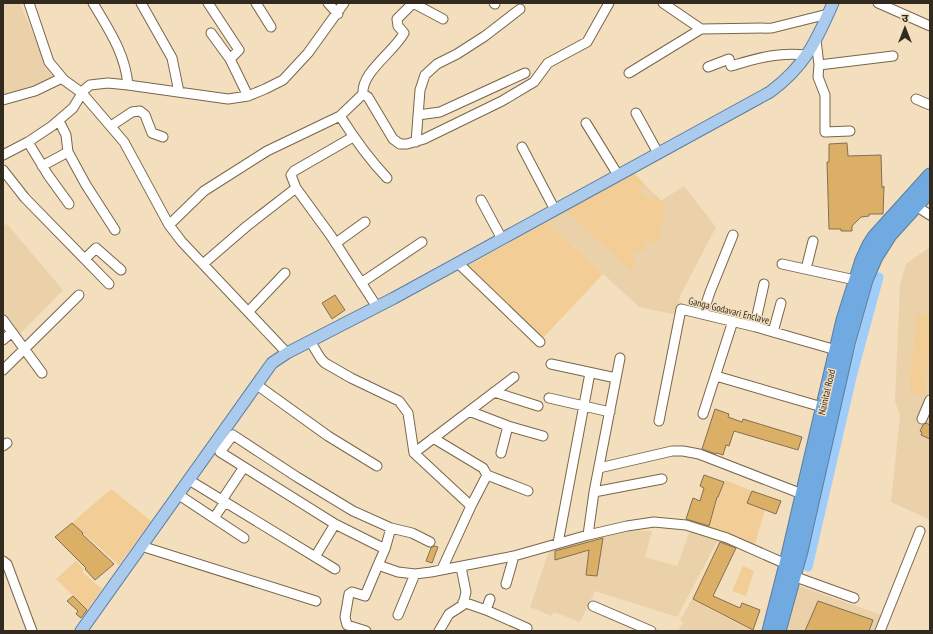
<svg xmlns="http://www.w3.org/2000/svg" width="933" height="634" font-family="'PT Sans Narrow','Noto Sans Devanagari',sans-serif">
  <style>
    .built { fill: #ebd1aa }
    .green { fill: #f2cd95 }
    .lines { fill: none; stroke-linecap: round; stroke-linejoin: round }
    .canal { stroke: #9ecdfc; stroke-width: 9 }
    .building { fill: #dcaf67; stroke: #826f52 }
    .minor-casing { stroke: #79664a; stroke-width: 11 }
    .major-casing { stroke: #5b7d9d; stroke-width: 13 }
    .highway-casing { stroke: #5b7d9d; stroke-width: 15 }
    .minor { stroke: #fff; stroke-width: 9 }
    .major { stroke: #aacbed; stroke-width: 11 }
    .highway { stroke: #71a9e1; stroke-width: 13 }
    .labels { text-anchor: middle; stroke-width: 3; stroke-linejoin: round; paint-order: stroke }
    .street-label { font-size: 10px; fill: #322a1e; stroke: #f3debe }
  </style>
  <rect width="100%" height="100%" fill="#f3debe"/>
  <path class="built" d="M 3,3 L 20,3 L 45,62 L 56,77 L 32,88 L 3,94 Z
    M 633,172 L 661,201 L 684,186 L 716,227 L 680,296 L 677,315 L 639,307 L 547,222 Z
    M 7,224 L 63,290 L 18,336 L 3,314 L 3,226 Z
    M 930,247 L 930,520 L 891,502 L 900,416 L 895,401 L 900,285 L 906,264 Z
    M 629,530 L 652,531 L 645,557 L 677,566 L 690,530 L 718,540 L 677,617 L 595,591 L 580,622 L 554,612 L 551,616 L 530,607 L 550,548 L 603,535 Z
    M 796,585 L 882,615 L 876,631 L 785,631 Z
    M 692,599 L 721,615 L 753,631 L 678,631 L 683,622 L 680,620 Z"/>
  <path class="green" d="M 633,172 L 645,185 L 639,191 L 650,201 L 656,195 L 665,205 L 662,214 L 665,215 L 664,222 L 659,222 L 658,227 L 661,228 L 658,244 L 646,241 L 644,252 L 635,251 L 633,259 L 635,260 L 632,271 L 566,211 Z
    M 547,222 L 603,274 L 541,340 L 467,266 Z
    M 916,314 L 930,315 L 930,358 L 927,358 L 926,395 L 910,394 L 911,357 L 913,357 Z
    M 725,480 L 752,491 L 747,503 L 765,509 L 754,548 L 709,527 L 715,505 Z
    M 111,489 L 151,521 L 119,565 L 72,523 Z
    M 76,561 L 84,569 L 82,572 L 102,589 L 87,610 L 56,579 Z
    M 743,566 L 754,571 L 746,596 L 732,591 Z"/>
  <g class="lines">
    <path class="canal" d="M 808,567 L 853,373 L 879,277"/>
  </g>
  <path class="building" d="M 847,143 L 848,156 L 881,155 L 882,188 L 884,186 L 883,214 L 869,214 L 869,216 L 861,217 L 852,226 L 852,231 L 841,231 L 841,229 L 829,229 L 827,162 L 829,162 L 829,144 Z
    M 335,295 L 345,310 L 332,319 L 322,303 Z
    M 715,409 L 729,414 L 728,417 L 742,422 L 743,419 L 802,437 L 798,450 L 734,431 L 729,446 L 726,445 L 723,455 L 717,453 L 716,454 L 702,449 Z
    M 926,423 L 930,425 L 930,439 L 921,435 L 922,432 L 920,431 L 923,425 Z
    M 704,475 L 724,482 L 718,497 L 717,497 L 709,526 L 686,519 L 693,498 L 700,501 L 704,488 L 700,486 Z
    M 752,491 L 781,501 L 776,514 L 747,503 Z
    M 72,523 L 83,533 L 82,534 L 114,564 L 95,580 L 85,569 L 86,568 L 55,537 Z
    M 603,538 L 597,576 L 586,575 L 589,550 L 555,560 L 555,551 Z
    M 720,542 L 736,548 L 713,596 L 740,608 L 742,603 L 760,610 L 753,630 L 693,599 Z
    M 434,546 L 438,547 L 432,563 L 426,561 L 431,548 Z
    M 73,596 L 87,610 L 81,618 L 76,614 L 78,611 L 67,601 Z
    M 818,601 L 873,620 L 869,631 L 805,631 Z"/>
  <g class="lines">
    <defs>
      <path id="minor" d="M 29,3 L 49,62 L 64,80 L 82,93 L 124,142 L 169,225 L 182,242 L 287,353
        M 93,3 C 109,30 125,53 128,85
        M 141,3 L 172,58 L 179,92
        M 208,3 L 239,50 L 230,59 L 248,96
        M 256,3 L 271,27
        M 328,3 L 338,14
        M 413,3 L 443,19
        M 494,3 L 495,4
        M 663,3 L 701,29 L 772,28 L 828,14
        M 878,3 L 930,26
        M 211,33 L 230,59
        M 816,40 L 819,65 L 818,77 L 825,95 L 825,132 L 850,131
        M 819,65 L 893,56
        M 708,67 L 729,59 L 731,66 C 759,58 777,52 806,55
        M 629,73 L 701,29
        M 363,94 C 361,72 394,52 404,33 L 398,26 L 397,19 L 413,3
        M 916,99 L 930,105
        M 3,100 L 35,91 L 62,78
        M 636,113 L 658,153
        M 418,115 L 440,112 L 525,73
        M 340,116 C 354,138 369,159 387,178
        M 59,121 L 66,135 L 68,152 L 86,185 L 115,230
        M 586,123 L 618,175
        M 111,126 L 132,112 L 140,111 L 145,115 L 152,133 L 163,137
        M 353,137 L 294,171 L 291,175 L 296,188 L 331,236 L 377,307
        M 28,142 L 48,175 L 69,204
        M 416,142 L 420,90 L 425,75 L 437,64 L 457,54 L 485,36 L 520,9
        M 522,147 L 555,210
        M 3,155 L 28,142 L 52,126 L 73,108 L 84,90 L 90,85 L 108,83 L 128,85 L 228,99 L 248,96 L 265,89 L 283,80 L 308,53 L 344,3
        M 42,166 L 68,152
        M 3,170 L 25,198 L 109,284
        M 481,200 L 502,239
        M 916,206 L 930,215
        M 169,225 L 204,191 L 267,151 L 340,116 L 363,94 L 368,97 L 393,139 L 400,144 L 407,144 L 424,139 L 502,101 L 534,82 L 548,63 L 587,42 L 609,3
        M 336,243 L 365,222
        M 85,259 L 96,248 L 121,270
        M 458,263 L 540,342
        M 203,264 L 247,226 L 296,188
        M 782,264 L 855,280
        M 806,269 L 813,241
        M 361,283 L 422,242
        M 249,311 L 285,273
        M 703,313 L 710,292 L 733,235
        M 3,320 L 42,373
        M 756,327 L 756,320 L 764,284
        M 773,332 L 781,303
        M 3,340 L 12,332
        M 310,341 L 321,359 L 325,363 L 351,378 L 399,401 L 408,413 L 414,453 L 471,506 L 442,569
        M 551,364 L 616,378
        M 3,370 L 79,295
        M 716,376 L 822,407
        M 257,385 L 328,436 L 377,466
        M 494,392 L 538,406
        M 549,398 L 610,412
        M 469,411 L 508,426 L 543,436
        M 703,414 L 733,321
        M 922,419 L 930,400
        M 659,421 L 681,309 L 756,327 L 836,350
        M 433,438 L 483,468 L 487,475 L 528,491
        M 3,446 L 7,443
        M 414,453 L 514,377
        M 501,453 L 508,426
        M 599,468 L 672,451 L 683,451 L 699,454 L 802,494
        M 189,480 L 335,569
        M 594,492 L 662,479
        M 179,495 L 244,538
        M 222,500 L 244,467
        M 471,506 L 487,475
        M 214,518 L 225,502
        M 391,528 L 412,533 L 430,542
        M 588,535 L 594,492 L 620,358
        M 558,543 L 590,373
        M 141,546 L 316,601
        M 385,549 L 335,524 L 220,452 L 233,435 L 297,477 L 353,511 L 391,528 L 385,549 L 378,565 L 398,572 L 415,574 L 431,572 L 514,556 L 588,535 L 627,526 L 654,522 L 686,525 L 727,538 L 786,564
        M 315,557 L 335,524
        M 3,561 L 7,564 L 32,631
        M 793,576 L 854,598
        M 506,584 L 514,556
        M 463,602 L 486,610 L 527,628
        M 593,606 L 651,631
        M 486,610 L 490,599
        M 398,615 L 415,574
        M 366,631 L 347,625 L 345,617 L 349,594 L 352,592 L 365,596 L 378,565
        M 439,631 L 449,614 L 463,605 L 466,592 L 461,567
        M 880,631 L 920,531"/>
      <path id="major" d="M 81,631 L 272,363 L 287,353 L 394,298 L 770,92 C 805,66 816,42 833,3"/>
      <path id="highway" d="M 769,631 L 786,564 L 843,320 L 862,260 L 869,245 L 874,237 L 930,175
        M 779,631 L 801,551 L 848,344 L 866,280 L 876,257 L 890,235 L 930,191"/>
    </defs>
    <use href="#minor" class="minor-casing"/>
    <use href="#major" class="major-casing"/>
    <use href="#highway" class="highway-casing"/>
    <use href="#minor" class="minor"/>
    <use href="#major" class="major"/>
    <use href="#highway" class="highway"/>
  </g>
  <g class="labels">
    <g class="street-label">
      <text transform="translate(729 310) rotate(14)" y="4">Ganga Godavari Enclave</text>
      <text transform="translate(826 392) rotate(-77)" y="4">Nainital Road</text>
    </g>
  </g>
  <rect width="933" height="634" fill="none" stroke="#322a1e" stroke-width="8"/>
  <g transform="translate(905 28)" stroke="#f3debe" stroke-width="3" paint-order="stroke">
  <path d="M0-3L7 15L0 10L-7 15Z" fill="#322a1e"/>
  <text y="-6" font-size="11" font-weight="bold" text-anchor="middle" fill="#322a1e">उ</text>
  </g>
</svg>
